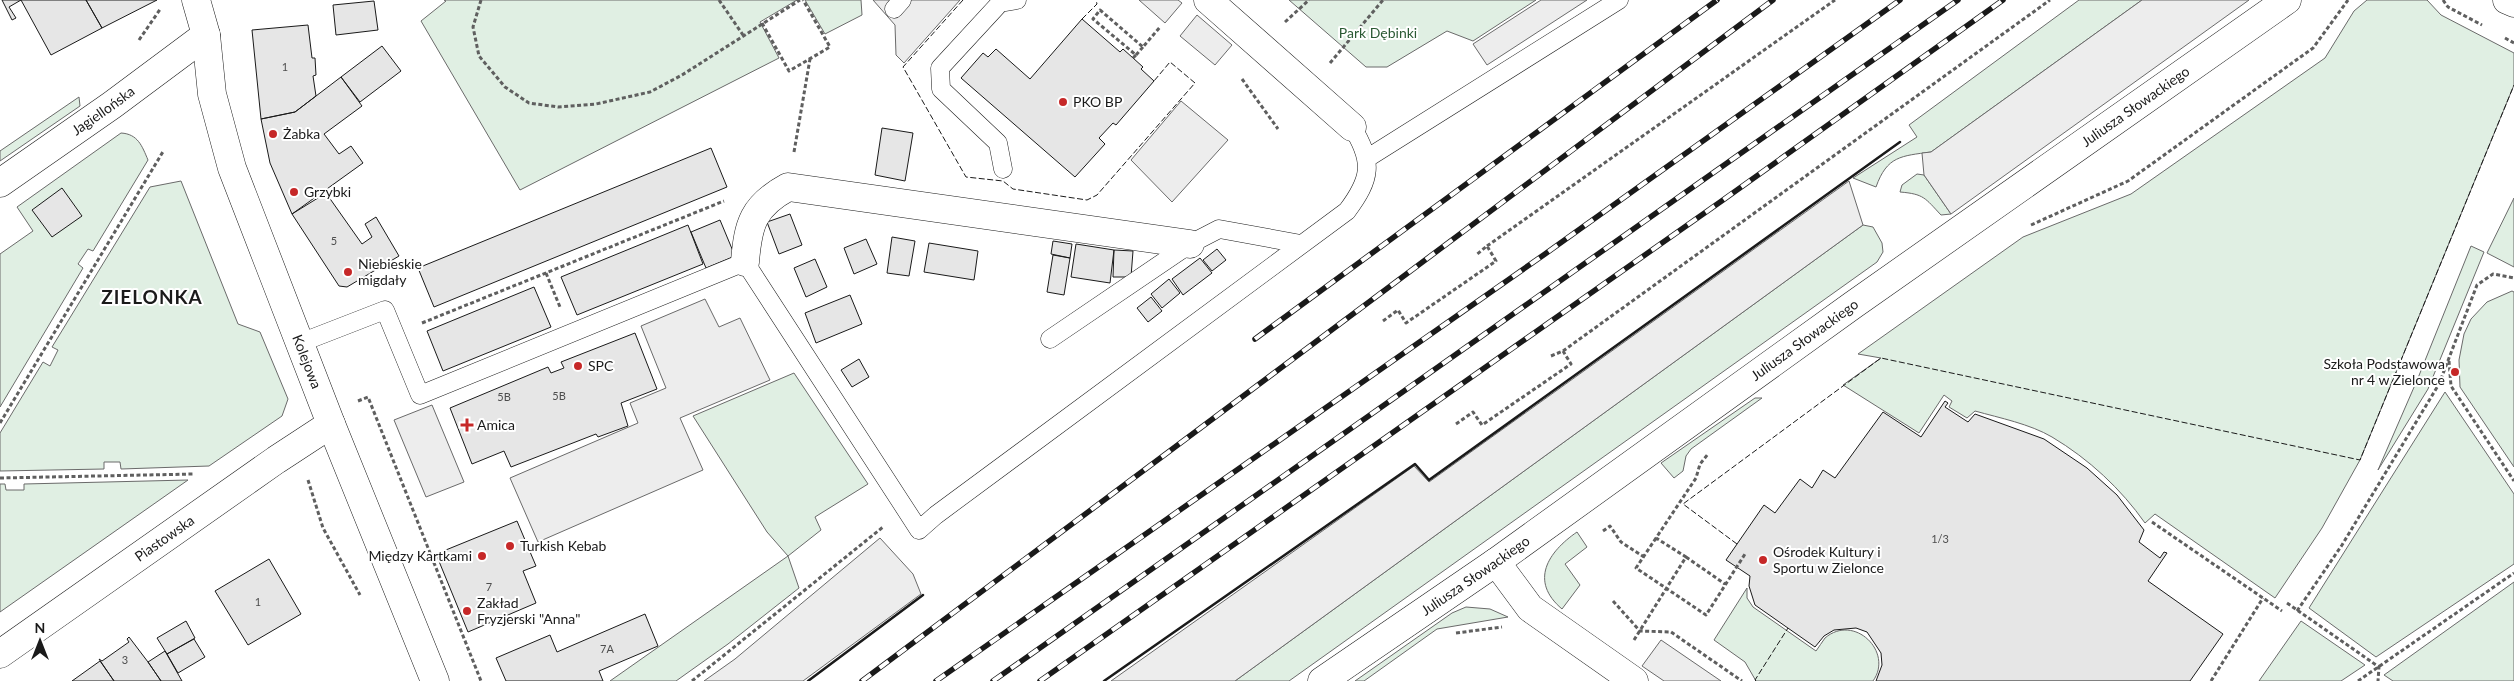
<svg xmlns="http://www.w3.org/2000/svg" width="2514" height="681" font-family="Lato,sans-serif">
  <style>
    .green { fill: #e0efe3; stroke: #6a6a6a }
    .parking { fill: #ededed; stroke: #6a6a6a }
    .building { fill: #e6e6e6; stroke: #1a1a1a }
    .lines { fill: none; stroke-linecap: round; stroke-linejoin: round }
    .lane-casing { stroke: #1a1a1a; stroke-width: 19 }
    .street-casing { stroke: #1a1a1a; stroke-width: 29 }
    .secondary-casing { stroke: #1a1a1a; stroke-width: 29 }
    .path { stroke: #5f5f5f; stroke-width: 3; stroke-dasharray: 4 2.5; stroke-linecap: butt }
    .lane { stroke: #fff; stroke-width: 18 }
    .street { stroke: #fff; stroke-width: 28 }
    .secondary { stroke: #fff; stroke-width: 28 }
    .rail-casing { stroke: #1a1a1a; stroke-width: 5.5 }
    .rail { stroke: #fff; stroke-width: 4; stroke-dasharray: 11; stroke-linecap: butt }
    .fence { stroke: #1a1a1a; stroke-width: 1; stroke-dasharray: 6 2.5; stroke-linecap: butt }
    .wall { stroke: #1a1a1a; stroke-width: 2.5 }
    .poi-dot { fill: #c62828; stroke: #fff; stroke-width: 2 }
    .labels { text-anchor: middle; stroke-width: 4; stroke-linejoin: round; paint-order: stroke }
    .number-label { font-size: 11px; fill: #4d4d4d }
    .park-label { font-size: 14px; fill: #2b5a34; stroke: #fff }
    .poi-label { font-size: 14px; fill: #1a1a1a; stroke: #fff; text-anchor: start }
    .street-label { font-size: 14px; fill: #1a1a1a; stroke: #fff }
    .district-label { font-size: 19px; font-weight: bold; letter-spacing: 1px; fill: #1a1a1a; stroke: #fff }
  </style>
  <rect width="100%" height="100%" fill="#fff"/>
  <path class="green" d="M 444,0 L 797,0 L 760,22 L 779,58 L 520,190 L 421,21 L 446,1 Z
    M 805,0 L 861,0 L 862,15 L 825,34 Z
    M 1289,0 L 1536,0 L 1473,41 L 1447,31 L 1387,67 L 1366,67 Z
    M 2079,0 L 2142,0 L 1931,152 C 1901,156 1887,156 1876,187 L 1853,178 L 1917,137 L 1909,125 Z
    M 2367,0 L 2427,0 L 2441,15 L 2514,53 L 2514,85 L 2360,460 L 2322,528 L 2275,598 L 2155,514 L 2145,523 C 2121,489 2089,459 2052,437 C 2030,424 2000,418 1975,411 L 1967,418 L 1949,407 L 1952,401 L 1944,395 L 1919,433 L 1843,385 L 1881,358 L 1858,354 L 2023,237 L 2131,194 L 2325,58 L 2354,11 Z
    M 79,97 L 80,106 L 0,161 L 0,151 Z
    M 121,133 C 138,134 142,146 148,160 L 93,251 L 88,249 L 78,264 L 83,268 L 0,407 L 0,254 L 33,231 L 17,207 Z
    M 1917,174 L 1924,175 L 1951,214 L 1941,215 C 1925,198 1924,194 1900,192 L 1902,185 Z
    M 181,181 L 238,324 L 260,332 L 288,399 L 282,416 L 209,466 L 121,469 L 120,462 L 104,462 L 104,469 L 0,471 L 0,433 L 43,362 L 50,366 L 58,350 L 52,347 L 150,187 Z
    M 2514,198 L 2514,267 L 2487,253 Z
    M 1863,225 L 1873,227 L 1882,243 L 1883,252 L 1877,262 L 1289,681 L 1235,681 Z
    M 2471,246 L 2484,252 L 2428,389 L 2378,470 L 2418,378 Z
    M 2512,291 L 2514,292 L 2514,467 L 2460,387 L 2459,360 L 2464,334 L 2471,319 L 2487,302 Z
    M 794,373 L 868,484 L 815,517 L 821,530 L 788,556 L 799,588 L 728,644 L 676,681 L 610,681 L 788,556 L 767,532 L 693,416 Z
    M 2445,392 L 2514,494 L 2514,564 L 2376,657 L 2309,608 Z
    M 1755,398 L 1762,398 L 1691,449 L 1686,456 L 1683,471 L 1674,478 L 1661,463 Z
    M 188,480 L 0,612 L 0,484 L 5,484 L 6,490 L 24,490 L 24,484 Z
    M 1577,532 L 1587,547 L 1565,564 L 1580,585 L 1562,609 C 1529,581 1548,552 1577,532 Z
    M 2514,582 L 2514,681 L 2393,681 L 2384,675 Z
    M 1747,588 L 1747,598 L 1753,607 L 1816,651 C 1819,647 1822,642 1825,638 C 1854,613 1894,652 1873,681 L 1756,681 L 1745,662 L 1714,640 Z
    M 1466,607 L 1490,609 L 1508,617 L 1437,629 L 1364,681 L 1355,681 L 1452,613 Z
    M 2301,621 L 2365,665 L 2341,681 L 2259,681 Z"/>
  <path class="parking" d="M 873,0 L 960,0 L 904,63 L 896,55 L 895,25 Z
    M 1139,0 L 1178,0 L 1182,3 L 1165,23 Z
    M 1541,0 L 1587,0 L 1487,65 L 1473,44 Z
    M 2142,0 L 2249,0 L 1951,214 L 1924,175 L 1922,153 L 1931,152 Z
    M 1197,15 L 1232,45 L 1215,65 L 1180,36 Z
    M 1181,101 L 1228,140 L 1172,202 L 1131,160 Z
    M 1849,181 L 1863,225 L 1235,681 L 1111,681 L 1414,466 L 1429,482 Z
    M 705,299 L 719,327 L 740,318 L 770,380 L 680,418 L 703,470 L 538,542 L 510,478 L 638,423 L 630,403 L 666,388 L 641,326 Z
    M 432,405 L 464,482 L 426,497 L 394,420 Z
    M 880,538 L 913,574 L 921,594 L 803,681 L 704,681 L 735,659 Z
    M 1661,640 L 1721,681 L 1664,681 L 1642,666 Z"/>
  <path class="building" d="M 2,0 L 21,0 L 9,7 L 16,18 L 12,20 Z
    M 21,0 L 86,0 L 102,28 L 51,55 Z
    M 86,0 L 157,0 L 102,28 Z
    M 374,1 L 378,30 L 336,35 L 333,5 Z
    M 1082,19 L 1120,52 L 1123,49 L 1143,67 L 1141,69 L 1154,81 L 1116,125 L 1113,123 L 1099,138 L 1105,144 L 1075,177 L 961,78 L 983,53 L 988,57 L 996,49 L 1030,79 Z
    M 308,25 L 312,58 L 315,58 L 316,75 L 313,76 L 316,96 L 295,112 L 261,119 L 252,30 Z
    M 382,46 L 401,71 L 360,102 L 341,77 Z
    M 341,77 L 362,106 L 324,134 L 339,154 L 351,146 L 363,163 L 292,214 L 270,163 L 261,119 L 295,112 Z
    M 882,128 L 913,133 L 905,181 L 875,175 Z
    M 711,148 L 727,187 L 434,307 L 418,268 Z
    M 62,188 L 82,216 L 52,237 L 32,210 Z
    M 326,193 L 362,244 L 372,237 L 365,224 L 376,217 L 399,256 L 347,287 L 339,286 L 292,214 Z
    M 790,214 L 802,245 L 779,254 L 767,222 Z
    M 720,220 L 735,256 L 706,268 L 691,232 Z
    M 688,225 L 703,264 L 577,315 L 561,277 Z
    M 892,237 L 915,241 L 909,276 L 887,273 Z
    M 866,239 L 877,264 L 854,274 L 844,248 Z
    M 1053,241 L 1072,244 L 1070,258 L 1051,254 Z
    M 929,243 L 978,251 L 974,280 L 924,272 Z
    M 1076,244 L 1114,250 L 1110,283 L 1071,277 Z
    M 1217,249 L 1226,260 L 1212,271 L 1203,260 Z
    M 1114,250 L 1133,251 L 1131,277 L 1113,277 Z
    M 1053,255 L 1070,258 L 1064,295 L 1047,292 Z
    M 1200,258 L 1212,273 L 1183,295 L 1172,279 Z
    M 815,259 L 827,287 L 806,297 L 794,268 Z
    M 1169,279 L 1180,293 L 1162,308 L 1151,294 Z
    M 534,287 L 551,327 L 443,371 L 427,331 Z
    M 850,295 L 862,324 L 816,343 L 805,313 Z
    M 1151,297 L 1162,311 L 1148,322 L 1137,308 Z
    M 635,333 L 657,389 L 621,403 L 628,426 L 598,437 L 596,434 L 511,467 L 504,451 L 472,464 L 450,408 L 548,367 L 551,373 L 564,368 L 561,362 Z
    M 859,359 L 869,377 L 852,387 L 841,370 Z
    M 1945,401 L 1948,403 L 1945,407 L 1968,422 L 1975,414 L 2044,439 L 2087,468 L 2117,495 L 2144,530 L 2139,542 L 2160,558 L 2164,552 L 2167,553 L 2148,581 L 2223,634 L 2190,681 L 1876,681 L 1882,665 L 1881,653 L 1867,632 L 1856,628 L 1834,630 L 1824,636 L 1815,647 L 1755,605 L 1749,586 L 1750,576 L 1726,560 L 1764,505 L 1775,513 L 1800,479 L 1812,488 L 1823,470 L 1835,478 L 1883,412 L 1921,437 Z
    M 517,521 L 536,566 L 523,571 L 536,603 L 468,632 L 436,554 Z
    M 269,559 L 301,614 L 248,645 L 215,591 Z
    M 645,614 L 658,646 L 599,671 L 603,681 L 506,681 L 496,658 L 550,635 L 557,652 Z
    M 186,621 L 195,638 L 167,654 L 157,638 Z
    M 129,637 L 148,662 L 161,681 L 114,681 L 99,659 L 102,661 L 129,642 L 127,639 Z
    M 194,639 L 205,657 L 178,673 L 167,654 Z
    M 165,651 L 182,681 L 161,681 L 148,662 Z
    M 100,661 L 114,681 L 72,681 Z"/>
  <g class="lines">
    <defs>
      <path id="lane" d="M 894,9 L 902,0
        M 1366,159 L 1619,0
        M 1003,169 L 998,143 L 941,89 L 940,68 L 1000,3 L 1017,0
        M 1050,339 L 1190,244 L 1219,229 L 1301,244
        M 300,343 L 385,310 L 420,395 L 745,262 L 919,530 L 936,515 L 1347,211 C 1371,179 1374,162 1352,127"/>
      <g id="street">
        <path d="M 1208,0 L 1352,127"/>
        <path d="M 2507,0 L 2514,3"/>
        <path id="s1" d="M 0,183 L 112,105 L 206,35"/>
        <path d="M 745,262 C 748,224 753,206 788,187 L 1190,244"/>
        <path d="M 1496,562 L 1530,608 L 1634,681"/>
        <path id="s2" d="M 0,654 L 276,460 L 331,424"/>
        <path id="s3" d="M 1322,681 L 1496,562 L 1853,305 L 2287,0"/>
      </g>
      <g id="secondary">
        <path id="s4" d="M 196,0 L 206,35 L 212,94 L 232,168 L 331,424 L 435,681"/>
      </g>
    </defs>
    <use href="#lane" class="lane-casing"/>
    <use href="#street" class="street-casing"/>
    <use href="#secondary" class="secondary-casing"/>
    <path class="path" d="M 481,0 L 473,27 L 479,56 L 505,87 L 529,103 L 558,107 L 596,104 L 650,92 L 682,75 L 800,0
      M 719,0 L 743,35
      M 2443,0 L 2448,7 L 2482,25
      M 1285,22 L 1309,0
      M 762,23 L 789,71 L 830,47 L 803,0
      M 2505,38 L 2514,43
      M 139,40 L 161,8
      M 1136,55 L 1143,47
      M 1133,58 L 1136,55 L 1093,19 L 1100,10 L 1143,47 L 1160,27
      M 1330,63 L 1383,0
      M 1242,79 L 1278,129
      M 794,152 L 810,59
      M 2031,225 L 2128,181 L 2313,48 L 2348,0
      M 1487,246 L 1835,0
      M 546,273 L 560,307
      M 1383,321 L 1398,310 L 1406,323 L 1496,261 L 1487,246 L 1476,255
      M 422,323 L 724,201
      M 1551,356 L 1563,351 L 2050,0
      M 2449,361 L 2451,386 L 2514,481
      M 358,401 L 368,397 L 481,681
      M 0,423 L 164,150
      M 1456,424 L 1473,412 L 1482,425 L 1571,364 L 1563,351
      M 0,478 L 194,474
      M 308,480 L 323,528 L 360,595
      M 2152,522 L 2282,611
      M 1603,531 L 1610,526 L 1621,542 L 1644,557
      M 1656,538 L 1636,568 L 1706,615 L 1745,554
      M 1686,557 L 1725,584
      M 1613,601 L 1640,631 L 1671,632 L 1742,681
      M 2287,603 L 2379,667 L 2378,681
      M 2297,611 L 2342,545 L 2439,384 L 2477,285 L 2493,274 L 2514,278
      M 1456,633 L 1502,627
      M 1634,640 L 1686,557 L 1656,538 L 1696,478 L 1700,464 L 1708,454
      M 692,681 L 883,527
      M 2211,681 L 2263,598
      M 2358,681 L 2514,573"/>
    <use href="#lane" class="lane"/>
    <use href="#street" class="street"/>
    <use href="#secondary" class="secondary"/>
    <defs>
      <path id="rail" d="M 1255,339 L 1717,0
        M 862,681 L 1773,0
        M 936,681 L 1545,254 L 1900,0
        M 993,681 L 1958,0
        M 1040,681 L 1723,200 L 2003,0"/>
    </defs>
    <use href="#rail" class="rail-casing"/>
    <use href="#rail" class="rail"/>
    <path class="fence" d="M 963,0 L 903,67 L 966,177 L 1003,181 L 1013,189 L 1087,200 L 1097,195 L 1195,83 L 1170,62 L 1154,81
      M 1082,19 L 1097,4 L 1096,0
      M 1737,544 L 1683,504 L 1881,358 L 2360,460 L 2514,85
      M 1756,681 L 1755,680 L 1788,628"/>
    <path class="wall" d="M 808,681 L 923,595
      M 1104,681 L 1415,464 L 1429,480 L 1900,142"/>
  </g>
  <g class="poi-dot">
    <circle cx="1063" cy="102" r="5"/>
    <circle cx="273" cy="134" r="5"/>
    <circle cx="294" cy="192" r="5"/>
    <circle cx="348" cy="272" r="5"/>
    <circle cx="578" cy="366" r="5"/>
    <circle cx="2455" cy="372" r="5"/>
    <path d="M464.5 417.5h5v5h5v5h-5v5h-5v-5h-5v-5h5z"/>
    <circle cx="510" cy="546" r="5"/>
    <circle cx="482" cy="556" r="5"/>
    <circle cx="1763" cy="560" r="5"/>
    <circle cx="467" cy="611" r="5"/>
  </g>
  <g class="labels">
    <g class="number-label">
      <text x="285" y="71">1</text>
      <text x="334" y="245">5</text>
      <text x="559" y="400">5B</text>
      <text x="504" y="401">5B</text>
      <text x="1940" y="543">1/3</text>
      <text x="489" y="591">7</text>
      <text x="258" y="606">1</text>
      <text x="607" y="653">7A</text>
      <text x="125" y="664">3</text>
    </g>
    <g class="park-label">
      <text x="1378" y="38">Park Dębinki</text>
    </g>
    <g class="poi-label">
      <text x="1073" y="107">PKO BP</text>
      <text x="283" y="139">Żabka</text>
      <text x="304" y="197">Grzybki</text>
      <text x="358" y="269">Niebieskie<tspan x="358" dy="16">migdały</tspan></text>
      <text x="2445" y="369" text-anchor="end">Szkoła Podstawowa<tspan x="2445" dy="16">nr 4 w Zielonce</tspan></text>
      <text x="588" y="371">SPC</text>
      <text x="477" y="430">Amica</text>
      <text x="520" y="551">Turkish Kebab</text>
      <text x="1773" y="557">Ośrodek Kultury i<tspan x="1773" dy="16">Sportu w Zielonce</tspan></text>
      <text x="472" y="561" text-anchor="end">Między Kartkami</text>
      <text x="477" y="608">Zakład<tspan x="477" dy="16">Fryzjerski "Anna"</tspan></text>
    </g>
    <g class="street-label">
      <text dy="5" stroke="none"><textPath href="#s3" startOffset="996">Juliusza Słowackiego</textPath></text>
      <text dy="5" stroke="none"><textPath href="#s1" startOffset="126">Jagiellońska</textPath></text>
      <text dy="5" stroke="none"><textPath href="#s3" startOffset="591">Juliusza Słowackiego</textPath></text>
      <text dy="5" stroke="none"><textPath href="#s4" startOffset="380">Kolejowa</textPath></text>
      <text dy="5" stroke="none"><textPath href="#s2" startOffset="201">Piastowska</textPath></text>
      <text dy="5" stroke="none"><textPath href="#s3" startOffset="186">Juliusza Słowackiego</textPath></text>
    </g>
    <g class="district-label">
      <text x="152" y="304">ZIELONKA</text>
    </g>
  </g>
  <g transform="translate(40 641)" stroke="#ffffff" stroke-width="4" paint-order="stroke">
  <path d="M0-4L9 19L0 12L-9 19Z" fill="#1a1a1a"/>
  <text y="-8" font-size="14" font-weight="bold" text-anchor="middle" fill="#1a1a1a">N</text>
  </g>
</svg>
